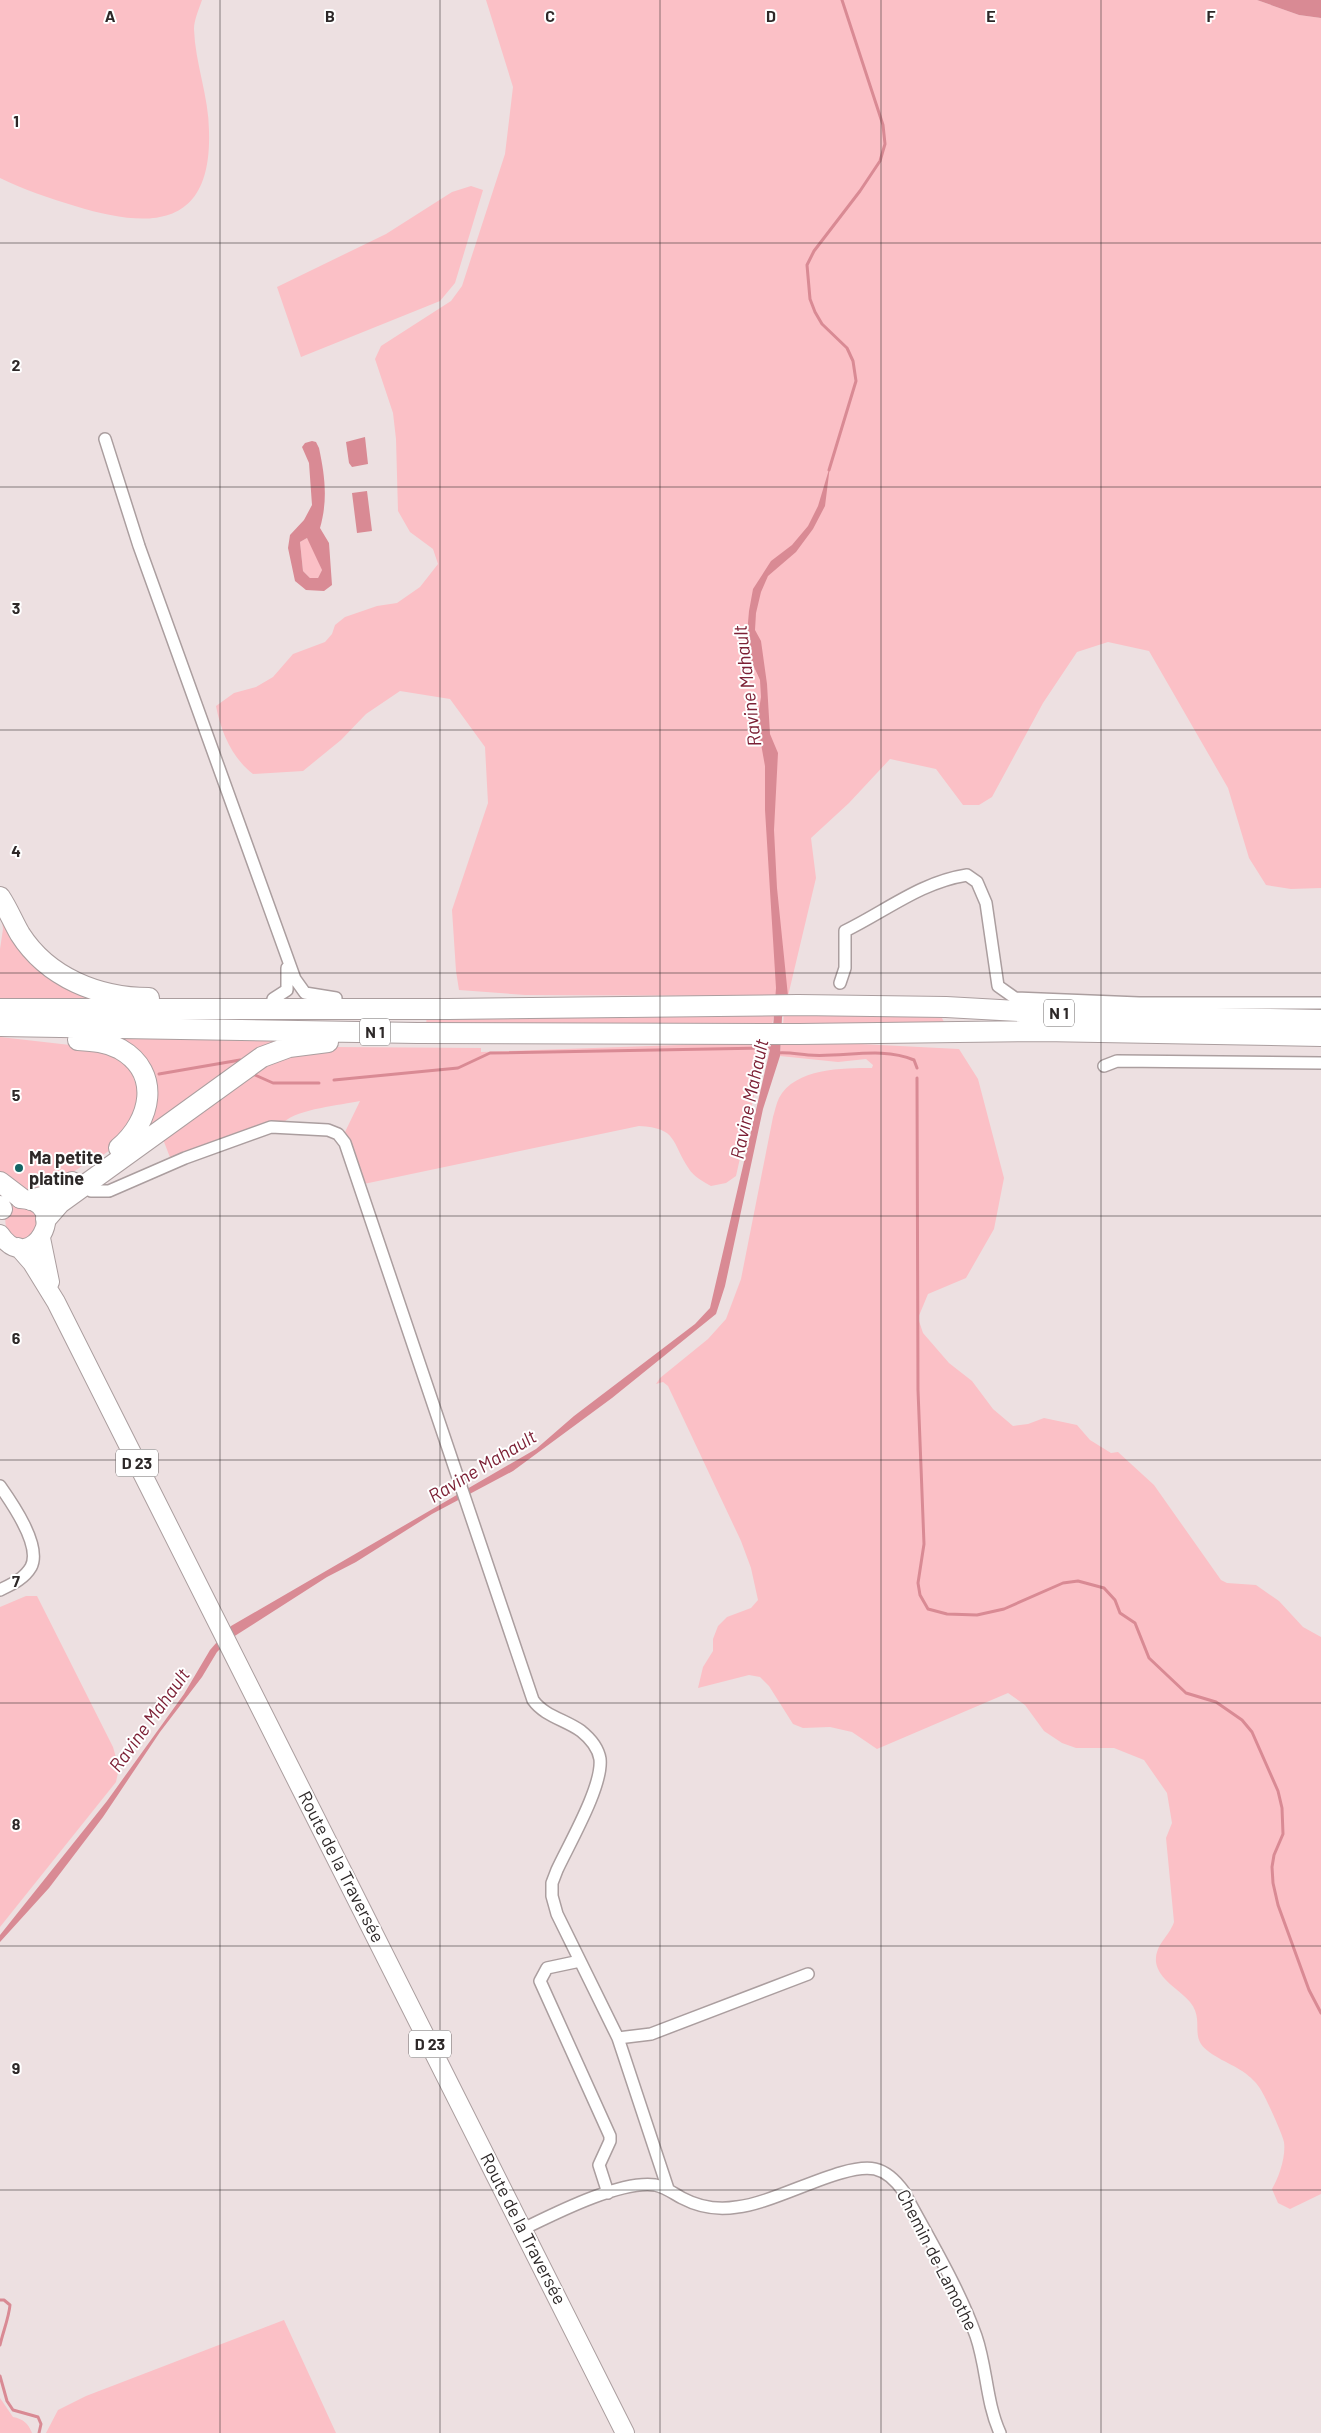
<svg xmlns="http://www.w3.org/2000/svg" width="1321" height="2433" font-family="Barlow,sans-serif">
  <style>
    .green { fill: #fbc0c6 }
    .water { fill: #d98a94; fill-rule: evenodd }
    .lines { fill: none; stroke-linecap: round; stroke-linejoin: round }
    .stream { stroke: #d98a94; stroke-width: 3 }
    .street-casing { stroke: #ab9e9f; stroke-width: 14 }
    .primary-casing { stroke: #ab9e9f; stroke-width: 20 }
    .highway-casing { stroke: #ab9e9f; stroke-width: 22 }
    .street { stroke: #fff; stroke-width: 11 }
    .primary { stroke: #fff; stroke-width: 18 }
    .highway { stroke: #fff; stroke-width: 20 }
    .grid { fill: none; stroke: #2d2828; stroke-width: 1; stroke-opacity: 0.55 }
    .poi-dot { fill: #146464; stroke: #fff; stroke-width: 2 }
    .labels { text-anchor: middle; stroke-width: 4; stroke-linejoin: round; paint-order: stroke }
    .shield { fill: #fff; stroke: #6c6868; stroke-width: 1 }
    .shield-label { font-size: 16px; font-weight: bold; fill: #2d2828 }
    .poi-label { font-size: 18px; font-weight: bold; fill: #2d2828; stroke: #fff; text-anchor: start }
    .street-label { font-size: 18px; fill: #2d2828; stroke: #fff }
    .water-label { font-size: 19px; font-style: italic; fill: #7c2035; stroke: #fff }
    .grid-label { font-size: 16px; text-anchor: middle; font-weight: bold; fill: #2d2828; stroke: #fff; stroke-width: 4; stroke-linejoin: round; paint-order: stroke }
  </style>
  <rect width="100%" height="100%" fill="#ede0e1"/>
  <path class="green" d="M 0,0 L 202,0 C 199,9 194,20 194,29 C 195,63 209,97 209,131 C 212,229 150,229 75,206 C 49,198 24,190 0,178 Z
    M 486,0 L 1257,0 L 1299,15 L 1321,18 L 1321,888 L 1291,889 L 1266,885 L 1249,858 L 1228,788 L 1149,651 L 1108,642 L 1077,652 L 1043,703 L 992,797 L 979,805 L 963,805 L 936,769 L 890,759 L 849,803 L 811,838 L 816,878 L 788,996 L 525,995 L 459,990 L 456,971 L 452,910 L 488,803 L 485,747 L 450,699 L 400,691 L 366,714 L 341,740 L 303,771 L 253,774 C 232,758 221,732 216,706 L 234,693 L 256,687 L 273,677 L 293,654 L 325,642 L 332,634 L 335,625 L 345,617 L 377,606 L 397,603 L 420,587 L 438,564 L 433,549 L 410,532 L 398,511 L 396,439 L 393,413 L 375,359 L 381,346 L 451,301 L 462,286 L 505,154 L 513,87 Z
    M 471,186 L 483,190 L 455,283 L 440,301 L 301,357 L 277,287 L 386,234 L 452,192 Z
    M 307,538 L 312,546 L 322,570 L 318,578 L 310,578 L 303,571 L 300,542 Z
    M 1,913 L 31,954 L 124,1002 L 0,1000 L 0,949 L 3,929 Z
    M 784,1011 L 940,1014 L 944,1022 L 783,1026 Z
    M 775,1012 L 772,1024 L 426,1025 L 427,1014 Z
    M 0,1037 L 79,1046 L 126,1057 L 143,1104 C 133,1118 124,1135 112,1148 C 103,1157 91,1160 82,1166 C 51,1187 34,1204 0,1175 Z
    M 120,1038 L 281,1040 L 146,1132 L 152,1114 Z
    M 781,1040 L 959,1049 L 978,1079 L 1004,1178 L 994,1229 L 966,1278 L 928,1294 L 918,1318 L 923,1333 L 949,1363 L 972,1381 L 993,1409 L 1013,1426 L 1028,1424 L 1044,1418 L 1077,1425 L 1090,1440 L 1111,1453 L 1118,1452 L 1154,1485 L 1221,1580 L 1227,1583 L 1256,1585 L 1279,1601 L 1303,1627 L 1321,1637 L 1321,2194 L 1290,2209 L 1278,2203 L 1272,2189 C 1279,2177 1286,2157 1284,2142 C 1283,2135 1264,2093 1259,2087 C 1256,2082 1250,2077 1245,2073 C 1233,2064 1209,2056 1201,2044 C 1193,2032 1203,2018 1190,2002 C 1180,1990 1158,1979 1156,1962 C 1155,1944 1169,1937 1174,1922 L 1166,1838 L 1172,1823 L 1167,1793 L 1144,1760 L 1114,1748 L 1076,1748 L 1062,1743 L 1044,1731 L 1025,1705 L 1008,1693 L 877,1749 L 852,1732 L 830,1727 L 803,1728 L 793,1724 L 769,1686 L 760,1677 L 749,1675 L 698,1688 L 703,1667 L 713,1651 L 713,1639 L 718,1626 L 727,1617 L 751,1608 L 758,1600 L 751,1568 L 741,1541 L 668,1386 L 663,1382 L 656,1384 L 660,1378 L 708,1339 L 726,1319 L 741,1279 L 773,1117 C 775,1111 776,1104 779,1098 C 795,1068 843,1068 872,1068 L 873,1065 L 866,1059 L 838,1062 L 780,1056 Z
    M 766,1042 L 736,1176 L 726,1183 L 711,1186 C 704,1182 693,1176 689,1169 C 671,1142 678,1128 639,1126 L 359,1185 L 345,1143 L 345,1132 L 360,1101 C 341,1105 298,1109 284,1122 L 171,1160 L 161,1134 L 265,1060 L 335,1047 L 481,1048 L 481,1052 Z
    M 16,1203 L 35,1208 L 39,1232 L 18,1242 C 3,1230 0,1215 16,1203 Z
    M 26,1596 L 37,1596 L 113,1747 L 119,1768 L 116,1782 L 0,1927 L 0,1607 Z
    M 284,2320 L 336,2433 L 46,2433 L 58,2410 L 86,2396 Z
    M 0,2398 L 13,2417 C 23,2419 28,2423 32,2433 L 0,2433 Z"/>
  <path class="water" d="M 1257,0 L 1321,0 L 1321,18 L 1299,15 Z
    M 365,437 L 368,464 L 352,467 L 349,463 L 346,442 Z
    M 312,441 L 316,442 L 319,448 C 325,476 328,500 320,528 L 329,543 L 332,585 L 324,591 L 306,590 L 295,581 L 288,548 L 290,535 L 304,520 L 312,505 L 309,463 L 302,447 L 305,443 ZM 307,538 L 322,570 L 318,578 L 310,578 L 303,571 L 300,542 Z
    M 830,466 L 825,506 L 813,529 L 796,552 L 768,576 L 761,592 L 756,613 L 755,630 L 761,641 L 767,684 L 770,734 L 778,753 L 774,830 L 777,888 L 788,996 L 782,1017 L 780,1056 L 763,1109 L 725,1286 L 716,1314 L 612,1398 L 513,1471 L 432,1514 L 356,1562 L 327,1577 L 230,1639 L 217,1652 L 202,1677 L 160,1732 L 103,1817 L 49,1888 L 0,1942 L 0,1935 L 107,1801 L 184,1694 L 210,1650 L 231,1626 L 536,1449 L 574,1416 L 695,1324 L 710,1308 L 772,1041 L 776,988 L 765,810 L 765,766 L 757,722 L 761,697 L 760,680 L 750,658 L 747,634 L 749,611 L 753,589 L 771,561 L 792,545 L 808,526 L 818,506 Z
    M 367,491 L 372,531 L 357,533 L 352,493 Z"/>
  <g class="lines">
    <path class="stream" d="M 829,470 L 856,381 L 853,361 L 847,348 L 822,324 L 815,312 L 810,299 L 807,265 L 814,251 L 860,191 L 880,161 L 885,144 L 883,125 L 842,0
      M 777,1053 C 788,1052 797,1054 808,1055 C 843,1058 881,1046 914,1060 L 917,1068
      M 159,1074 L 240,1060
      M 255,1075 L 273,1083 L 319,1083
      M 917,1078 L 918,1390 L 924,1544 L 918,1583 L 920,1595 L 928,1609 L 947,1614 L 977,1615 L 1004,1609 L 1063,1583 L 1078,1581 L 1104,1588 L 1115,1600 L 1120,1613 L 1135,1623 L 1149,1658 L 1186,1693 L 1216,1702 L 1242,1720 L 1252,1732 L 1278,1791 L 1282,1808 L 1283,1834 L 1274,1855 L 1272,1867 L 1273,1883 L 1278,1905 L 1309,1990 L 1321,2013
      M 334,1080 L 458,1068 L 490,1053 L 771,1048
      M 0,2300 L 4,2300 L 10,2305 C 9,2317 3,2332 0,2345
      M 0,2376 L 7,2401 L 13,2410 L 38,2417 L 41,2424 L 39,2433"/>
    <defs>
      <path id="street" d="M 105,439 L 139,546 L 295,979 L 305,993 L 336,998
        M 840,983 L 845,968 L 845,931 C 886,911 921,882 967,875 L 977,882 L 986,903 L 998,986 L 1015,998 L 1139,1003 L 1321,1003
        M 273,999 L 287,990 L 287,968
        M 1104,1066 L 1117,1061 L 1321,1063
        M 84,1186 L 91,1191 L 109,1191 L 185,1158 L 271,1127 L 328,1130 L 338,1134 L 345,1143 L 533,1700 C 544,1716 566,1720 581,1731 C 591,1739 598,1747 600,1759 C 603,1786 569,1844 557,1870 L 552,1883 L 552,1896 L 557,1914 L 618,2038 L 668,2189
        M 0,1486 C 12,1503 42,1546 31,1567 C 24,1579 12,1584 0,1590
        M 580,1961 L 547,1968 L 540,1981 L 610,2136 L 610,2141 L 599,2165 L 608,2193
        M 618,2038 L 651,2034 L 808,1974
        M 523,2229 C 554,2214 620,2180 655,2185 C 665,2187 673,2193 682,2198 C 699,2207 719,2210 737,2207 C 776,2203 844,2162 875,2169 C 888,2172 897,2182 904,2192 C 929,2239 958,2286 976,2336 C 987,2368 986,2402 1000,2433"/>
      <path id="primary" d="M 0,1234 C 30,1280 75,1201 20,1199
        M 41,1238 L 50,1282
        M 18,1247 L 32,1263 L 56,1302 L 625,2433"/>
      <path id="highway" d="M 0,897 C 8,909 13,922 20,934 C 48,978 99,998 149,998
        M 0,1009 L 448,1009 L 798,1005 L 946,1007 L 1104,1016 L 1321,1020
        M 0,1026 L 417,1033 L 799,1034 L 1042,1031 L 1321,1036
        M 78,1040 C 93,1041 107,1042 120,1049 C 162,1073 151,1121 119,1148
        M 0,1182 L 21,1198
        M 31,1200 L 53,1194 L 72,1182
        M 0,1206 L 2,1209
        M 46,1219 L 60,1203 L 262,1057 L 289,1047 L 328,1042"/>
    </defs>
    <use href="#street" class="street-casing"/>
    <use href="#primary" class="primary-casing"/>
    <use href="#highway" class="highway-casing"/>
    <use href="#street" class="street"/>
    <use href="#primary" class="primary"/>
    <use href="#highway" class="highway"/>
  </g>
  <path class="grid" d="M 220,0 L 220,2433M 440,0 L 440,2433M 660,0 L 660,2433M 881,0 L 881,2433M 1101,0 L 1101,2433M 0,243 L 1321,243M 0,487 L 1321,487M 0,730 L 1321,730M 0,973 L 1321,973M 0,1216 L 1321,1216M 0,1460 L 1321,1460M 0,1703 L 1321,1703M 0,1946 L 1321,1946M 0,2190 L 1321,2190"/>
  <circle class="poi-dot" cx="19" cy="1168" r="5"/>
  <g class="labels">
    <g class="shield">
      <rect x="1044" y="999.5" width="30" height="27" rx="4"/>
      <rect x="360" y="1018.5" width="30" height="27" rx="4"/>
      <rect x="116" y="1449.5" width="42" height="27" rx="4"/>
      <rect x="409" y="2030.5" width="42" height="27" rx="4"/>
    </g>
    <g class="shield-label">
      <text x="1059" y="1019">N 1</text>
      <text x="375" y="1038">N 1</text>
      <text x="137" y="1469">D 23</text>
      <text x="430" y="2050">D 23</text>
    </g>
    <g class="poi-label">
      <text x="29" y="1164">Ma petite<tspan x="29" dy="21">platine</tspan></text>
    </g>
    <g class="street-label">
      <text transform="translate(341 1867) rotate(63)" y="6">Route de la Traversée</text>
      <text transform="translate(523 2229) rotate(63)" y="6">Route de la Traversée</text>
      <text transform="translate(937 2260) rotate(63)" y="6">Chemin de Lamothe</text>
    </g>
    <g class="water-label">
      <text transform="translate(747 686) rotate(-97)" y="7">Ravine Mahault</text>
      <text transform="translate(749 1099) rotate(-78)" y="7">Ravine Mahault</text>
      <text transform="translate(482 1466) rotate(-31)" y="7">Ravine Mahault</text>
      <text transform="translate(149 1720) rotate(-54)" y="7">Ravine Mahault</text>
    </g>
  </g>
  <g class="grid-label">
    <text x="110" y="22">A</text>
    <text x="330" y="22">B</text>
    <text x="550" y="22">C</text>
    <text x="771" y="22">D</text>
    <text x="991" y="22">E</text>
    <text x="1211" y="22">F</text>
    <text x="16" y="127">1</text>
    <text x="16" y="371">2</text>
    <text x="16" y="614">3</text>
    <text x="16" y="857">4</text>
    <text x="16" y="1101">5</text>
    <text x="16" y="1344">6</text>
    <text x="16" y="1587">7</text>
    <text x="16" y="1830">8</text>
    <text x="16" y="2074">9</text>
  </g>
</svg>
